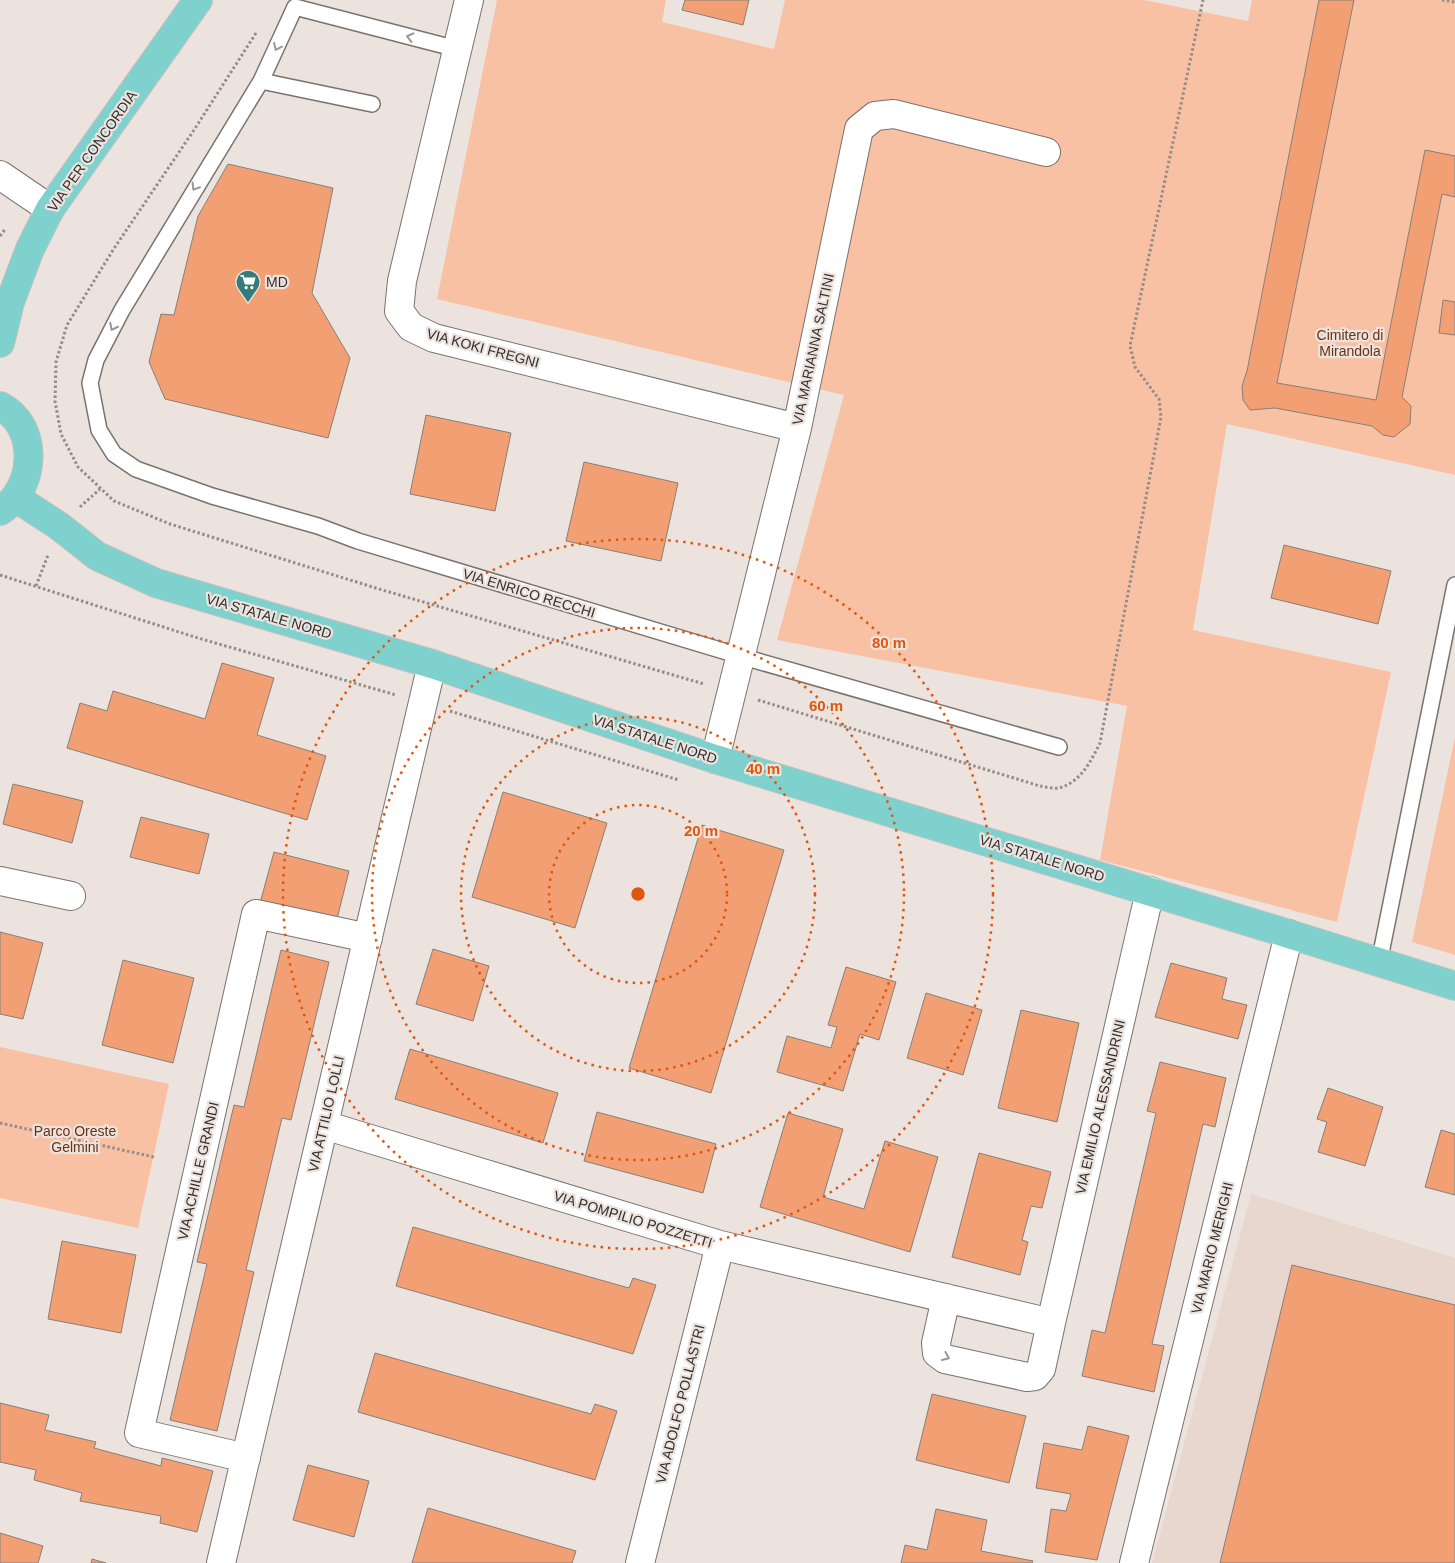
<svg xmlns="http://www.w3.org/2000/svg" width="1455" height="1563" font-family="Arial,sans-serif">
  <style>
    .built { fill: #e8d7ce }
    .green { fill: #f8c1a3 }
    .building { fill: #f2a073; stroke: #877f7a }
    .lines { fill: none; stroke-linecap: round; stroke-linejoin: round }
    .service-casing { stroke: #7a726d; stroke-width: 18 }
    .minor-casing { stroke: #7a726d; stroke-width: 30 }
    .primary-casing { stroke: #c2c1c0; stroke-width: 30 }
    .path { stroke: #938c89; stroke-width: 3; stroke-dasharray: 2.5 2.5; stroke-linecap: butt }
    .service { stroke: #fff; stroke-width: 15 }
    .minor { stroke: #fff; stroke-width: 28 }
    .primary { stroke: #7fd1ce; stroke-width: 28 }
    .oneway { stroke: #999796 }
    .ring { fill: none; stroke: #df570e; stroke-width: 2.5; stroke-dasharray: 2.5 5 }
    .labels { text-anchor: middle; stroke-width: 4.5; stroke-linejoin: round; paint-order: stroke }
    .street-label { font-size: 14px; fill: #332f2d; stroke: #ede3de }
    .poi-label { font-size: 14px; fill: #332f2d; stroke: #ede3de; text-anchor: start }
    .park-label { font-size: 14px; fill: #673312; stroke: #ede3de }
    .centre { fill: #df570e; stroke: #ede3de; stroke-width: 2.5 }
    .ring-label { font-size: 15px; text-anchor: middle; font-weight: bold; fill: #df570e; stroke: #ede3de; stroke-width: 4.5; stroke-linejoin: round; paint-order: stroke }
  </style>
  <rect width="100%" height="100%" fill="#ede3de"/>
  <path class="built" d="M 1251,1194 L 1455,1258 L 1455,1563 L 1152,1563 Z"/>
  <path class="green" d="M 497,0 L 666,0 L 662,22 L 774,49 L 785,0 L 1144,0 L 1248,21 L 1252,0 L 1455,0 L 1455,475 L 1227,424 L 1193,630 L 1391,672 L 1337,922 L 1100,860 L 1127,706 L 777,640 L 844,395 L 437,299 Z
    M 1455,737 L 1455,955 L 1412,942 Z
    M 0,1047 L 169,1084 L 138,1228 L 0,1198 Z"/>
  <path class="building" d="M 685,0 L 749,0 L 743,25 L 682,10 Z
    M 1319,0 L 1354,0 L 1277,383 L 1376,400 L 1425,150 L 1455,156 L 1455,197 L 1442,194 L 1402,397 L 1411,406 L 1410,424 L 1394,437 L 1383,435 L 1372,426 L 1275,408 L 1250,410 L 1243,400 L 1242,386 L 1247,371 Z
    M 228,164 L 333,188 L 312,293 L 350,358 L 328,438 L 165,399 L 149,362 L 161,314 L 174,315 L 198,216 Z
    M 1443,300 L 1455,302 L 1455,335 L 1439,333 Z
    M 426,415 L 511,433 L 495,511 L 410,494 Z
    M 584,462 L 678,483 L 661,561 L 566,541 Z
    M 1284,545 L 1391,571 L 1378,624 L 1271,598 Z
    M 222,663 L 274,678 L 257,735 L 326,756 L 307,820 L 67,748 L 80,703 L 107,711 L 113,691 L 205,719 Z
    M 13,784 L 83,801 L 72,843 L 3,824 Z
    M 503,792 L 607,823 L 575,928 L 472,897 Z
    M 141,817 L 209,834 L 199,874 L 130,857 Z
    M 702,825 L 784,850 L 711,1093 L 629,1068 Z
    M 274,852 L 349,871 L 336,923 L 260,903 Z
    M 0,932 L 43,943 L 23,1019 L 0,1014 Z
    M 433,949 L 489,966 L 473,1021 L 416,1004 Z
    M 281,950 L 329,962 L 291,1120 L 282,1118 L 246,1270 L 254,1272 L 217,1431 L 170,1420 L 207,1264 L 197,1262 L 234,1105 L 244,1107 Z
    M 123,960 L 194,978 L 173,1063 L 102,1045 Z
    M 1171,963 L 1227,978 L 1222,999 L 1247,1005 L 1238,1039 L 1155,1017 Z
    M 846,967 L 896,982 L 879,1040 L 860,1034 L 843,1091 L 777,1072 L 787,1036 L 831,1048 L 837,1027 L 828,1025 Z
    M 926,993 L 982,1010 L 963,1075 L 907,1058 Z
    M 1021,1010 L 1079,1023 L 1057,1122 L 998,1108 Z
    M 410,1049 L 558,1093 L 543,1143 L 395,1099 Z
    M 1160,1062 L 1226,1078 L 1215,1127 L 1203,1124 L 1152,1344 L 1164,1346 L 1154,1392 L 1082,1376 L 1092,1330 L 1105,1333 L 1156,1113 L 1147,1111 Z
    M 1328,1088 L 1383,1107 L 1365,1166 L 1318,1152 L 1327,1122 L 1317,1119 Z
    M 597,1112 L 716,1144 L 703,1193 L 584,1161 Z
    M 788,1113 L 843,1129 L 823,1197 L 864,1209 L 885,1141 L 938,1157 L 910,1252 L 760,1207 Z
    M 1441,1130 L 1455,1134 L 1455,1195 L 1425,1187 Z
    M 979,1153 L 1051,1172 L 1042,1208 L 1031,1206 L 1022,1240 L 1028,1242 L 1020,1275 L 952,1257 Z
    M 413,1227 L 629,1288 L 633,1278 L 656,1285 L 633,1354 L 396,1286 Z
    M 62,1241 L 136,1255 L 121,1333 L 48,1319 Z
    M 1292,1265 L 1455,1305 L 1455,1563 L 1220,1563 Z
    M 375,1353 L 591,1414 L 595,1404 L 617,1411 L 595,1480 L 358,1412 Z
    M 932,1394 L 1026,1416 L 1009,1483 L 916,1460 Z
    M 0,1403 L 49,1415 L 45,1430 L 96,1442 L 94,1448 L 161,1466 L 162,1458 L 213,1471 L 197,1532 L 160,1523 L 161,1516 L 80,1501 L 82,1493 L 34,1480 L 36,1470 L 0,1462 Z
    M 1088,1426 L 1129,1436 L 1097,1560 L 1045,1552 L 1051,1509 L 1066,1511 L 1071,1494 L 1036,1488 L 1044,1443 L 1082,1450 Z
    M 308,1465 L 369,1481 L 354,1537 L 293,1520 Z
    M 428,1508 L 576,1551 L 572,1563 L 412,1563 Z
    M 936,1509 L 987,1520 L 981,1551 L 1033,1561 L 1032,1563 L 901,1563 L 905,1545 L 927,1550 Z
    M 0,1533 L 43,1546 L 38,1563 L 0,1563 Z
    M 92,1559 L 106,1563 L 91,1563 Z"/>
  <g class="lines">
    <defs>
      <path id="service" d="M 457,49 L 295,7 L 261,81 L 122,310 L 96,360 L 90,383 L 99,430 L 114,454 L 136,469 L 212,496 L 318,526 L 358,541 L 740,656 L 1059,747
        M 261,81 L 372,104
        M 1379,963 L 1455,585"/>
      <path id="minor" d="M 469,0 L 402,281 L 399,311 L 411,327 L 434,338 L 797,428
        M 0,175 L 50,209
        M 715,759 L 797,428 L 859,129 L 875,116 L 894,114 L 1046,152
        M 0,881 L 71,896
        M 324,1125 L 720,1245 L 1051,1323 L 1150,891
        M 946,1298 L 936,1343 L 937,1353 L 945,1359 L 1027,1377 L 1035,1376 L 1041,1369 L 1051,1323
        M 246,1458 L 139,1433 L 256,914 L 368,938
        M 221,1563 L 432,664
        M 640,1563 L 720,1245
        M 1134,1563 L 1289,934"/>
      <path id="primary" d="M 0,343 L 10,302 L 30,249 L 50,209 L 198,0
        M 0,406 C 40,426 36,489 0,511
        M 16,498 L 59,526 L 97,556 L 156,583 L 432,664 L 715,759 L 1289,934 L 1455,986"/>
    </defs>
    <use href="#service" class="service-casing"/>
    <use href="#minor" class="minor-casing"/>
    <use href="#primary" class="primary-casing"/>
    <path class="path" d="M 1442,0 L 1455,2
      M 256,33 L 194,130 L 113,250 L 67,325 L 56,362 L 55,401 L 61,434 L 78,467 L 114,501 L 170,524 L 379,589 L 704,684
      M 0,236 L 6,228
      M 80,507 L 100,489
      M 0,575 L 198,638 L 396,695
      M 36,586 L 48,555
      M 758,700 L 1040,786 C 1046,787 1054,789 1059,788 C 1081,782 1091,761 1100,743 L 1161,417 L 1159,399 L 1135,367 L 1130,346 L 1203,0
      M 450,711 L 679,780
      M 0,1123 L 154,1157"/>
    <use href="#service" class="service"/>
    <use href="#minor" class="minor"/>
    <use href="#primary" class="primary"/>
  </g>
  <defs><path id="oneway-chevron" d="M-2-3.5L2.5 0L-2 3.5" fill="none" stroke-width="1.6" stroke-linecap="round" stroke-linejoin="round" transform="scale(1.25)"/></defs>
  <g class="oneway">
    <use href="#oneway-chevron" transform="translate(410 37) rotate(-166)"/>
    <use href="#oneway-chevron" transform="translate(277 47) rotate(115)"/>
    <use href="#oneway-chevron" transform="translate(195 187) rotate(122)"/>
    <use href="#oneway-chevron" transform="translate(113 327) rotate(117)"/>
    <use href="#oneway-chevron" transform="translate(946 1357) rotate(24)"/>
  </g>
  <g class="ring">
    <circle cx="638" cy="894" r="89"/>
    <circle cx="638" cy="894" r="177"/>
    <circle cx="638" cy="894" r="266"/>
    <circle cx="638" cy="894" r="355"/>
  </g>
  <defs>
    <symbol id="supermarket-pin" viewBox="-11 -11 22 30"><path d="M0 17L-7.5 6A9.5 9.5 0 1 1 7.5 6Z" fill="#337c79" stroke="#ede3de"/><path d="M-6-5.5h2.5l.6 2H6L4.5 2H-2.5L-4.4-4H-6ZM-1.5 3.2a1.3 1.3 0 1 0 .1 0ZM3 3.2a1.3 1.3 0 1 0 .1 0Z" fill="#fff"/></symbol>
  </defs>
  <g fill-rule="evenodd">
    <use href="#supermarket-pin" x="234" y="268" width="28" height="38"/>
  </g>
  <g class="labels">
    <g class="street-label">
      <text transform="translate(92 151) rotate(-55)" y="5">VIA PER CONCORDIA</text>
      <text transform="translate(483 348) rotate(15)" y="5">VIA KOKI FREGNI</text>
      <text transform="translate(813 349) rotate(-78)" y="5">VIA MARIANNA SALTINI</text>
      <text transform="translate(529 593) rotate(17)" y="5">VIA ENRICO RECCHI</text>
      <text transform="translate(269 616) rotate(16)" y="5">VIA STATALE NORD</text>
      <text transform="translate(655 739) rotate(18)" y="5">VIA STATALE NORD</text>
      <text transform="translate(1042 858) rotate(17)" y="5">VIA STATALE NORD</text>
      <text transform="translate(1100 1107) rotate(-77)" y="5">VIA EMILIO ALESSANDRINI</text>
      <text transform="translate(326 1114) rotate(-77)" y="5">VIA ATTILIO LOLLI</text>
      <text transform="translate(198 1171) rotate(-77)" y="5">VIA ACHILLE GRANDI</text>
      <text transform="translate(633 1219) rotate(17)" y="5">VIA POMPILIO POZZETTI</text>
      <text transform="translate(1212 1248) rotate(-76)" y="5">VIA MARIO MERIGHI</text>
      <text transform="translate(680 1404) rotate(-76)" y="5">VIA ADOLFO POLLASTRI</text>
    </g>
    <g class="poi-label">
      <text x="266" y="287">MD</text>
    </g>
    <g class="park-label">
      <text x="1350" y="340">Cimitero di<tspan x="1350" dy="16">Mirandola</tspan></text>
      <text x="75" y="1136">Parco Oreste<tspan x="75" dy="16">Gelmini</tspan></text>
    </g>
  </g>
  <circle cx="638" cy="894" r="8" class="centre"/>
  <g class="ring-label">
    <text x="889" y="648">80 m</text>
    <text x="826" y="711">60 m</text>
    <text x="763" y="774">40 m</text>
    <text x="701" y="836">20 m</text>
  </g>
</svg>
